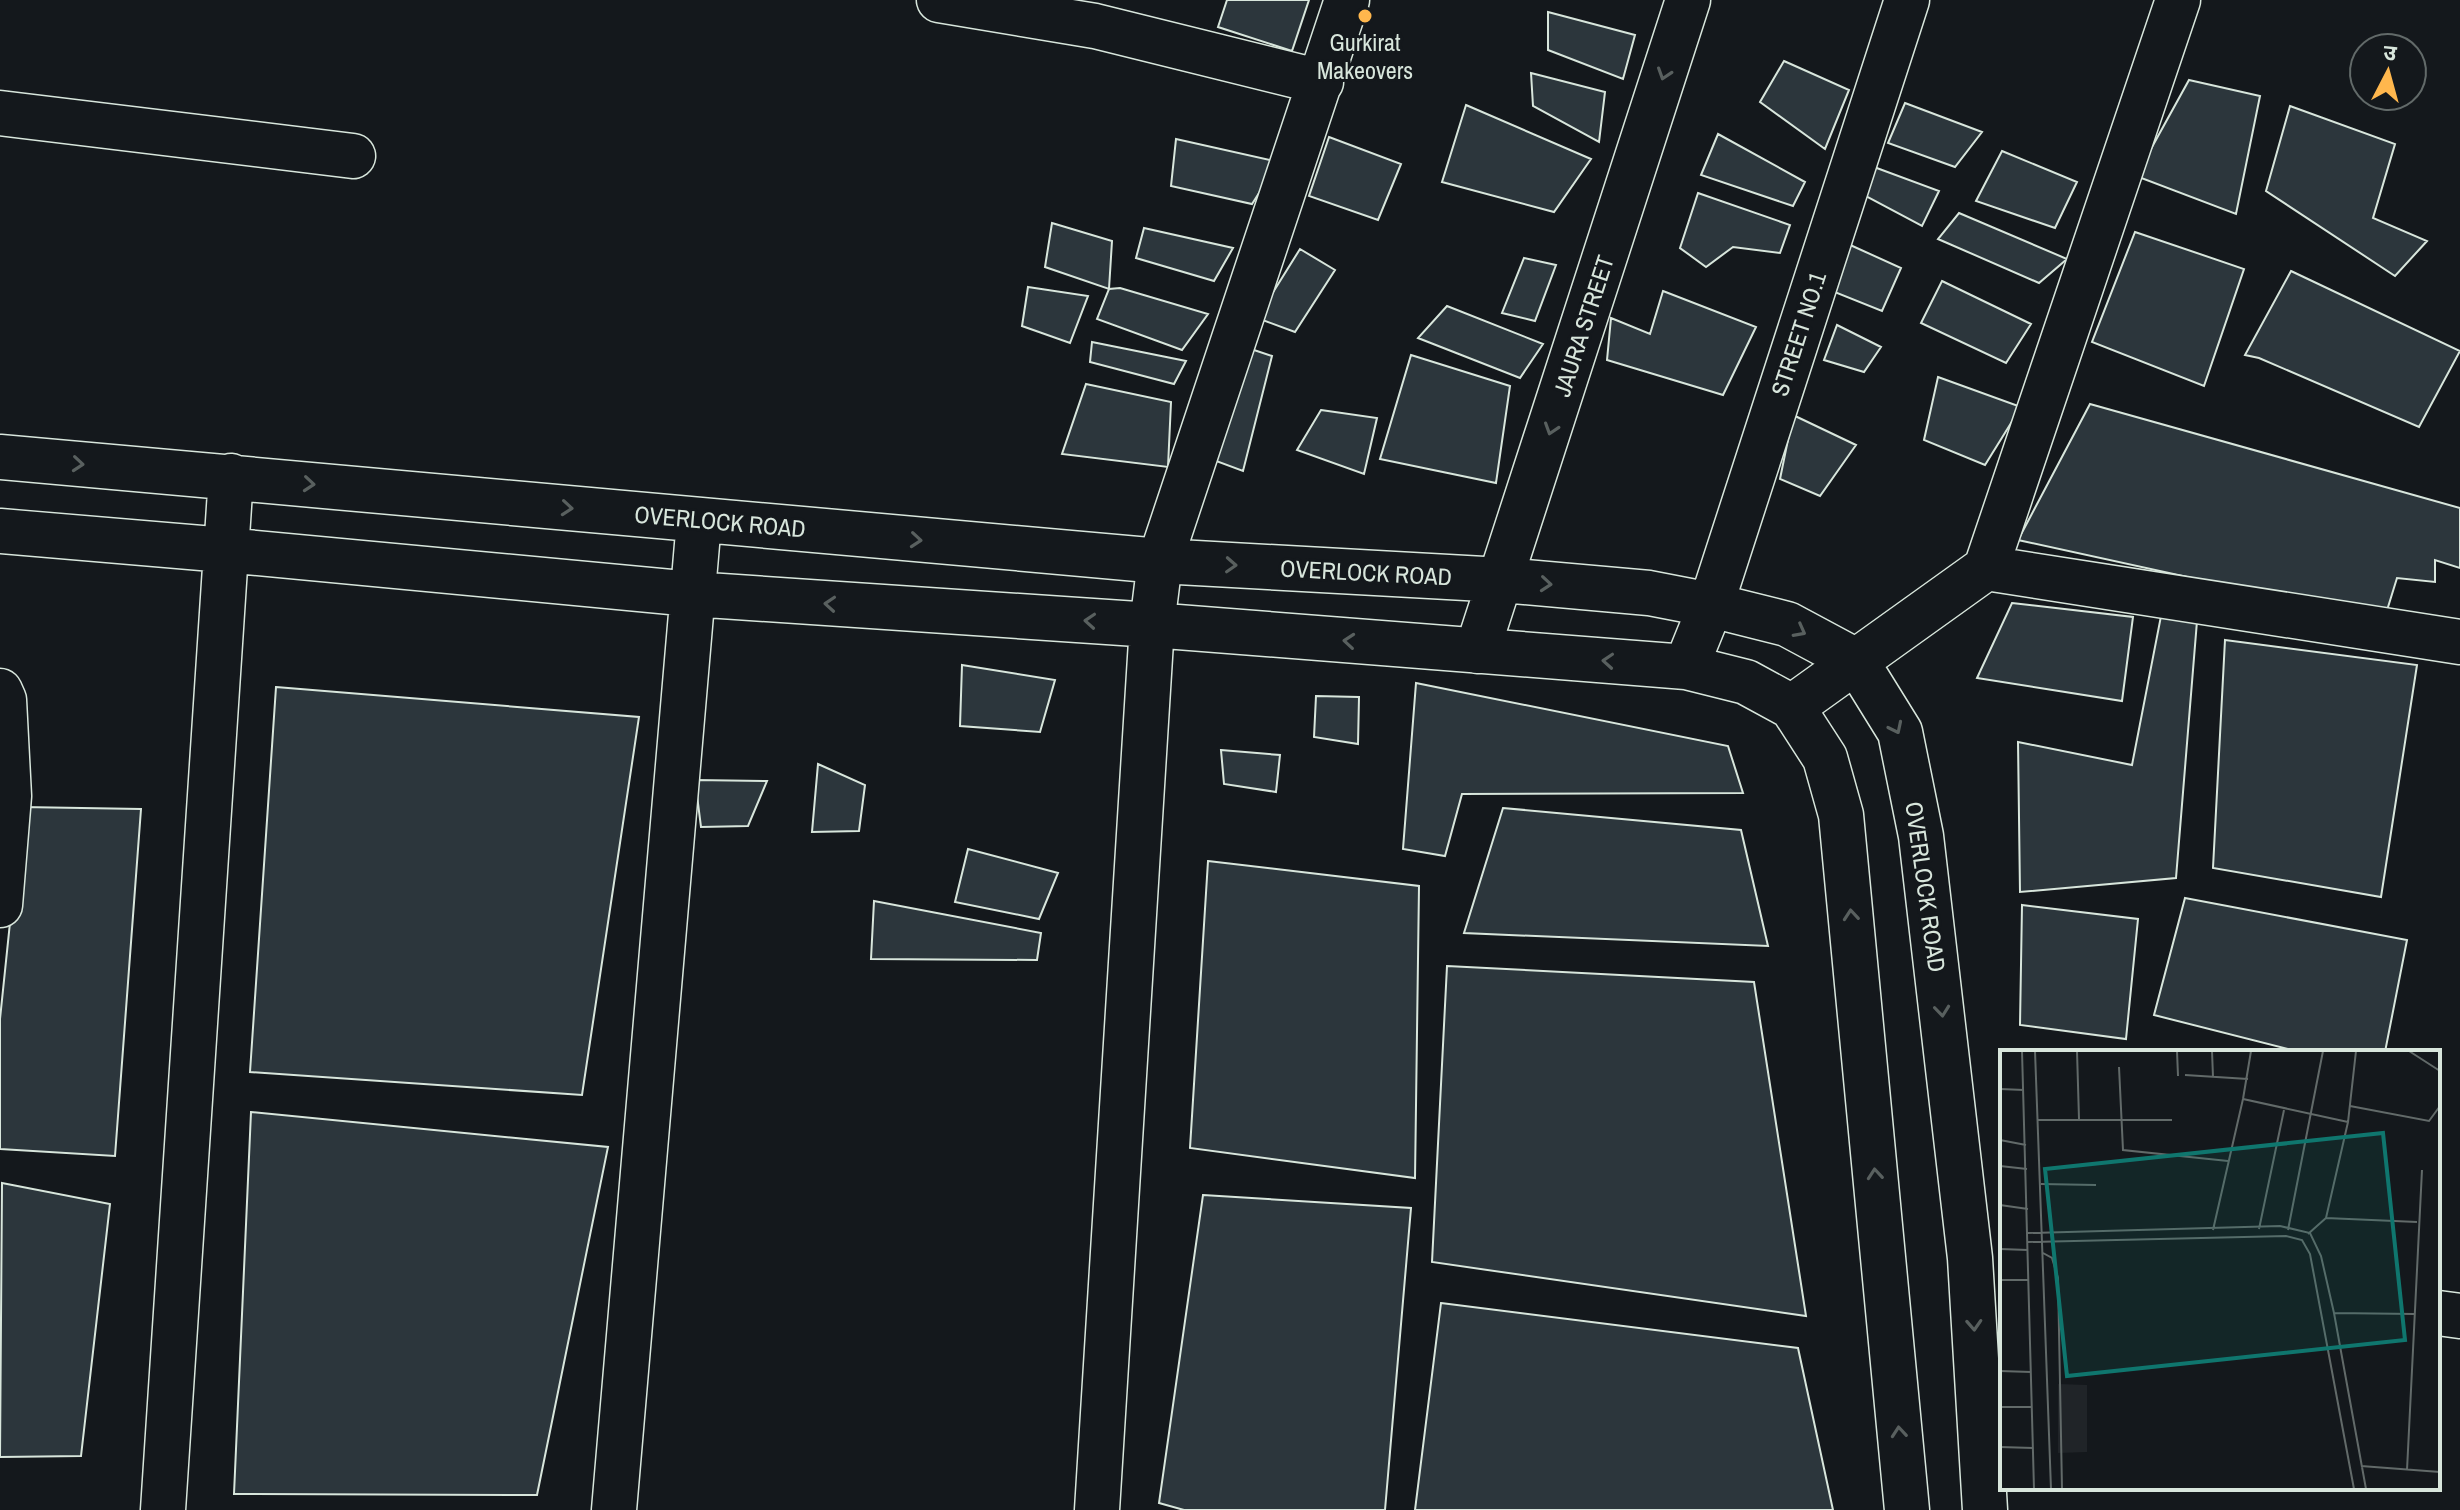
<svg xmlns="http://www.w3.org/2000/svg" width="2460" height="1510" font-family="'Archivo Narrow','Noto Sans Devanagari',sans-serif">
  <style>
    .building { fill: #2c363c; stroke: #d8e6dc; stroke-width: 2 }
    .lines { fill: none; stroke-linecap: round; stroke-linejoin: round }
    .minor-casing { stroke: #d8e6dc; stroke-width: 47 }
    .minor { stroke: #14181c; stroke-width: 44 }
    .oneway { stroke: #59605f }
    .poi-dot { fill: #ffb74d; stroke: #14181c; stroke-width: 3 }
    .labels { text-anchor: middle; stroke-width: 6; stroke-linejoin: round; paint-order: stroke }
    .poi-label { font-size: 24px; fill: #d8e6dc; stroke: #14181c }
    .street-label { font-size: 24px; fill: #d8e6dc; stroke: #14181c }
    .inset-road { fill: none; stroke: #626a69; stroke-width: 2 }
    .view { fill: #0f766e; fill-opacity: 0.15; stroke: #0f766e; stroke-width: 4 }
    .inset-edge { fill: none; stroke: #d8e6dc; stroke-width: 4 }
  </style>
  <rect width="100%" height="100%" fill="#14181c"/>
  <path class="building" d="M 1227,0 L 1309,0 L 1292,51 L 1218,27 Z
    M 1548,12 L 1635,35 L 1623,79 L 1548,50 Z
    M 1784,61 L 1849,90 L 1825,149 L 1760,102 Z
    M 1531,73 L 1605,92 L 1599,142 L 1533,106 Z
    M 2189,80 L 2260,96 L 2236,214 L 2136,176 Z
    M 1905,103 L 1982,132 L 1955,167 L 1888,143 Z
    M 1466,105 L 1591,159 L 1554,212 L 1442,182 Z
    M 2290,106 L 2395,144 L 2373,218 L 2427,241 L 2395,276 L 2266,191 Z
    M 1718,134 L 1805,182 L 1793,206 L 1701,175 Z
    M 1329,137 L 1401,164 L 1378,220 L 1309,196 Z
    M 1176,139 L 1279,162 L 1252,204 L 1171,186 Z
    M 2002,151 L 2077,182 L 2055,228 L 1976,201 Z
    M 1874,167 L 1939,191 L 1922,226 L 1858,192 Z
    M 1698,193 L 1790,225 L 1780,253 L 1733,247 L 1706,267 L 1680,248 Z
    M 1959,213 L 2067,259 L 2039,283 L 1938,239 Z
    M 1052,223 L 1112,241 L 1109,289 L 1045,267 Z
    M 1144,228 L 1233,248 L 1214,281 L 1136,258 Z
    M 2135,232 L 2244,269 L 2204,386 L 2092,342 Z
    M 1848,244 L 1901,268 L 1882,311 L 1832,291 Z
    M 1300,249 L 1335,270 L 1295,332 L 1257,318 Z
    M 1524,258 L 1556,265 L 1535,321 L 1502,313 Z
    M 2291,271 L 2460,351 L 2419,427 L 2259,358 L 2245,355 Z
    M 1942,281 L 2031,324 L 2006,363 L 1921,323 Z
    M 1028,287 L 1088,296 L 1070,343 L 1022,326 Z
    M 1120,288 L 1208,314 L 1182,350 L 1097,319 L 1109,289 Z
    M 1663,291 L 1756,327 L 1723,395 L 1607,360 L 1611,318 L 1650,334 Z
    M 1447,306 L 1543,344 L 1520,378 L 1418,338 Z
    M 1837,325 L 1881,347 L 1864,372 L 1824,360 Z
    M 1092,342 L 1186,361 L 1174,384 L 1090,362 Z
    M 1248,348 L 1272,356 L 1243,471 L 1208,458 Z
    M 1411,355 L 1510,386 L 1496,483 L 1380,459 Z
    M 1938,377 L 2021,407 L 1985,465 L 1924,440 Z
    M 1086,384 L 1171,402 L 1168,467 L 1062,454 Z
    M 2090,404 L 2460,508 L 2460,568 L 2435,560 L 2435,582 L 2397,578 L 2384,620 L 2018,540 Z
    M 1321,410 L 1377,418 L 1364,474 L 1297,450 Z
    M 1793,415 L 1856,445 L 1820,496 L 1780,479 Z
    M 2012,603 L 2133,617 L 2122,701 L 1977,678 Z
    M 2161,616 L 2197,621 L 2176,878 L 2020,892 L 2018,742 L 2132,765 Z
    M 2225,640 L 2417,665 L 2381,897 L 2213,868 Z
    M 962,665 L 1055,680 L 1040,732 L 960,726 Z
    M 1416,683 L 1728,746 L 1743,793 L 1462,794 L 1445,856 L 1403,849 Z
    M 276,687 L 639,717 L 582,1095 L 250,1072 Z
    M 1316,696 L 1359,697 L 1358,744 L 1314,737 Z
    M 1221,750 L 1280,755 L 1276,792 L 1224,784 Z
    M 818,764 L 865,785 L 859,831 L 812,832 Z
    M 695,780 L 767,781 L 748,826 L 701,827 Z
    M 22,807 L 141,809 L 115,1156 L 0,1149 L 0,1019 Z
    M 1503,808 L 1741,830 L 1768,946 L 1464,933 Z
    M 968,849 L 1058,873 L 1039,919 L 955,902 Z
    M 1208,861 L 1419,886 L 1415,1178 L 1190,1148 Z
    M 2185,898 L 2407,940 L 2385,1052 L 2300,1052 L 2154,1015 Z
    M 874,901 L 1041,933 L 1037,960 L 871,959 Z
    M 2022,905 L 2138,919 L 2126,1039 L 2020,1025 Z
    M 1447,966 L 1754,982 L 1806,1316 L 1432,1262 Z
    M 251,1112 L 608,1147 L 537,1495 L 234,1494 Z
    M 2,1183 L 110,1204 L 81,1456 L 0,1457 Z
    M 1203,1195 L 1411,1208 L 1385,1510 L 1184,1510 L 1159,1503 Z
    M 1441,1303 L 1798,1348 L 1833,1510 L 1415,1510 Z"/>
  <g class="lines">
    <defs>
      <path id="minor" d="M 939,0 L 1095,26 L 1321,82
        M 0,113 L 353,156
        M 0,457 L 1160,561 L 1502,580 L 1649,593 L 1711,605 L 1787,624 L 1856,661 L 1900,732 L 1921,836 L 1970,1258 L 1985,1510
        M 0,531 L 225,550 L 692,594 L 1152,625 L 1686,667 L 1746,682 L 1792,707 L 1825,758 L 1841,815 L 1907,1510
        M 1986,568 L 2460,642
        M 1477,651 L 1688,0
        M 1686,667 L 1711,605 L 1907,0
        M 0,691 L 4,700 L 9,796 L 0,905
        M 1792,707 L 1986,568 L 2178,0
        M 2438,1313 L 2460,1316
        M 163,1510 L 231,476
        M 614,1510 L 699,521
        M 1097,1510 L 1152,625 L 1160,561 L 1347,0"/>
    </defs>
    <use href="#minor" class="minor-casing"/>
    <use href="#minor" class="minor"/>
  </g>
  <defs><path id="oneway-chevron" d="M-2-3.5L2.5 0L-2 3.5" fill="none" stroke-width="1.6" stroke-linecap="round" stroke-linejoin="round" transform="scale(2)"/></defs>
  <g class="oneway">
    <use href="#oneway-chevron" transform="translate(1664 74) rotate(108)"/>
    <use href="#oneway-chevron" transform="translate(1551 429) rotate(108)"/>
    <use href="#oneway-chevron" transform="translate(78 464) rotate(5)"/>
    <use href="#oneway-chevron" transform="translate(309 484) rotate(5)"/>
    <use href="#oneway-chevron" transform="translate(567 508) rotate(5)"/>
    <use href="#oneway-chevron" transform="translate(916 540) rotate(5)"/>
    <use href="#oneway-chevron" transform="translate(1231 565) rotate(3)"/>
    <use href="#oneway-chevron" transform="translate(1546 584) rotate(5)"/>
    <use href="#oneway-chevron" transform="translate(830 604) rotate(-176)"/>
    <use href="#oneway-chevron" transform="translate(1090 621) rotate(-176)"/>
    <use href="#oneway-chevron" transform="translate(1800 631) rotate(28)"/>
    <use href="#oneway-chevron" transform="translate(1349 641) rotate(-175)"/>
    <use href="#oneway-chevron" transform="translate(1608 661) rotate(-176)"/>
    <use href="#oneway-chevron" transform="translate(1896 728) rotate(64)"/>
    <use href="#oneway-chevron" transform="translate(1851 915) rotate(-95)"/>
    <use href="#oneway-chevron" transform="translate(1942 1011) rotate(84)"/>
    <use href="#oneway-chevron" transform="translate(1875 1174) rotate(-95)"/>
    <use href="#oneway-chevron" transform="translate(1974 1325) rotate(87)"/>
    <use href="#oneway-chevron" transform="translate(1899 1432) rotate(-95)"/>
  </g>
  <circle class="poi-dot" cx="1365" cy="16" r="8"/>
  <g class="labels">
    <g class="poi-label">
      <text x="1365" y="51">Gurkirat<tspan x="1365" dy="28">Makeovers</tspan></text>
    </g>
    <g class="street-label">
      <text transform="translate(1584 326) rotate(-72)" y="8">JAURA STREET</text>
      <text transform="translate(1799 334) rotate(-72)" y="8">STREET NO.1</text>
      <text transform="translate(720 522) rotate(5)" y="8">OVERLOCK ROAD</text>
      <text transform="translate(1366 573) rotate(3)" y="8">OVERLOCK ROAD</text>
      <text transform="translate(1925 887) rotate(82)" y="8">OVERLOCK ROAD</text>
    </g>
  </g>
  <g transform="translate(2000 1050)">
    <rect width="440" height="440" fill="#14181c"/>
    <path d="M 58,334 L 87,335 L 87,402 L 58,403 Z" fill="#202428"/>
    <path class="inset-road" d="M 22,1 L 34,439M 35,1 L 51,439M 77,1 L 79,69M 177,1 L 178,26M 212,1 L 213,27M 409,1 L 440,21M 119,17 L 123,100 L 228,111M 185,25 L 248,29M 0,39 L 24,40M 243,49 L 251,1M 350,56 L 429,71 L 440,56M 37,70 L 172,70M 0,90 L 26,95M 0,116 L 27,119M 41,134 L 96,135M 0,155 L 28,159M 326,168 L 417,172M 259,179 L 284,60M 213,180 L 243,49 L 348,72M 288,180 L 323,1M 28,183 L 280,176 L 310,183 L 321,206 L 334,263 L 366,439M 308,184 L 326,168 L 348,72 L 356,1M 28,192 L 286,186 L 302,190 L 310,204 L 354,439M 0,199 L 28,200M 43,203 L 52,208 L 58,228 L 62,439M 0,230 L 28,230M 334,263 L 414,264M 440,297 L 440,322M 0,321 L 31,322M 0,357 L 32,357M 0,397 L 33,398M 361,416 L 440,422M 407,420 L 422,120"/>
    <path class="view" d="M 383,83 L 405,290 L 67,326 L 45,119 Z"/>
    <rect width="440" height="440" class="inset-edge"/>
  </g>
  <g transform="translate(2388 72) rotate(6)"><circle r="38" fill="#14181c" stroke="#626a69" stroke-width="2"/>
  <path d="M0-6L14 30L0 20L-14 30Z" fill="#ffb74d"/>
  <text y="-12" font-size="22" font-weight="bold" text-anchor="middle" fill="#d8e6dc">उ</text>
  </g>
</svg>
